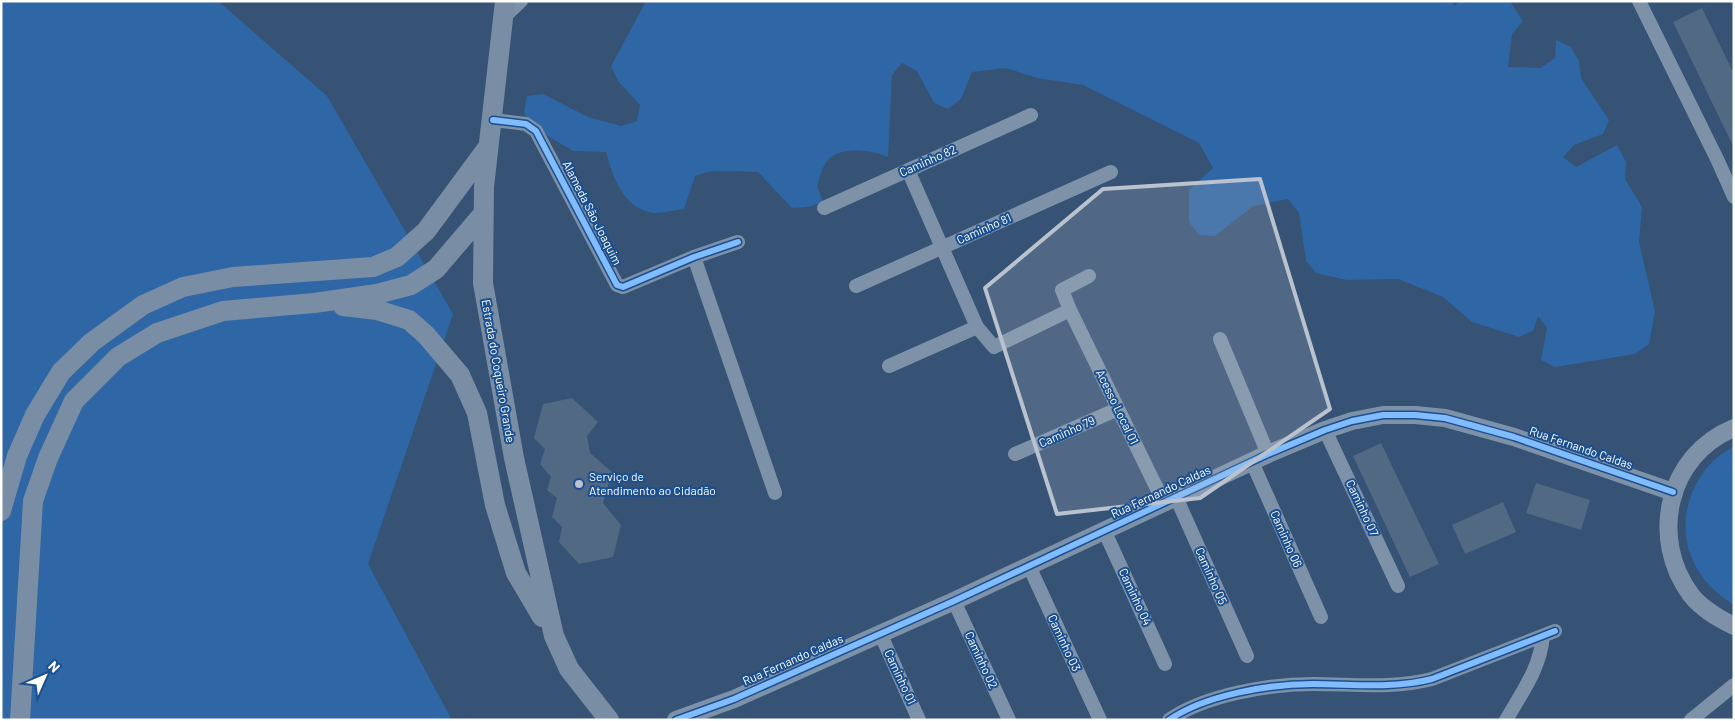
<svg xmlns="http://www.w3.org/2000/svg" width="1735" height="721" font-family="Barlow,sans-serif">
  <style>
    .green { fill: #2f66a5 }
    .building { fill: #526984 }
    .lines { fill: none; stroke-linecap: round; stroke-linejoin: round }
    .minor { stroke: #7d92a8; stroke-width: 14 }
    .tertiary { stroke: #7d92a8; stroke-width: 18 }
    .secondary { stroke: #798da4; stroke-width: 20 }
    .cycleway-casing { stroke: #1b4f8f; stroke-width: 9 }
    .cycleway { stroke: #80bcff; stroke-width: 6 }
    .marked { fill: #b9c2ce; fill-opacity: 0.2; stroke: #b9c2ce; stroke-width: 4; stroke-linejoin: round }
    .poi-dot { fill: #b9c2ce; stroke: #1b4f8f; stroke-width: 2 }
    .labels { text-anchor: middle; stroke-width: 4; stroke-linejoin: round; paint-order: stroke }
    .street-label { font-size: 12px; fill: #fff; stroke: #1b4f8f }
    .poi-label { font-size: 12px; fill: #fff; stroke: #1b4f8f; text-anchor: start }
  </style>
  <rect width="100%" height="100%" fill="#365274"/>
  <path class="green" d="M 1,1 L 218,1 L 327,96 L 453,314 L 368,564 L 452,720 L 1,720 Z
    M 646,1 L 1453,1 L 1454,6 L 1460,1 L 1510,1 L 1523,21 L 1512,34 L 1508,67 L 1541,68 L 1555,58 L 1556,40 L 1571,47 L 1579,61 L 1581,78 L 1609,120 L 1603,134 L 1574,145 L 1563,157 L 1576,167 L 1617,145 L 1626,162 L 1625,179 L 1642,207 L 1639,242 L 1655,311 L 1649,344 L 1635,354 L 1555,367 L 1541,360 L 1547,328 L 1538,316 L 1533,331 L 1519,337 L 1472,322 L 1443,297 L 1398,279 L 1347,280 L 1316,273 L 1306,261 L 1299,213 L 1288,199 L 1253,206 L 1215,236 L 1199,235 L 1189,222 L 1189,190 L 1213,168 L 1199,143 L 1083,85 L 1037,78 L 1006,68 L 972,72 L 961,99 L 948,109 L 934,103 L 917,71 L 902,63 L 892,75 L 888,157 C 871,150 843,145 828,160 C 822,166 820,178 817,186 L 823,202 L 808,207 L 792,208 L 758,172 L 711,171 L 695,176 L 684,209 C 674,210 658,215 649,212 C 622,206 612,174 606,152 L 573,151 L 531,126 L 524,112 L 527,96 L 543,94 L 588,117 L 621,126 L 637,121 L 640,105 L 618,81 L 611,66 Z
    M 1734,447 L 1734,605 C 1715,593 1699,578 1691,556 C 1675,518 1695,464 1734,447 Z"/>
  <path class="building" d="M 1702,8 L 1734,74 L 1734,148 L 1673,22 Z
    M 572,398 L 598,422 L 587,436 L 590,453 L 612,472 L 603,503 L 621,525 L 613,557 L 579,564 L 559,542 L 562,527 L 552,517 L 557,498 L 547,490 L 551,477 L 540,464 L 545,449 L 534,438 L 543,404 Z
    M 1381,443 L 1439,564 L 1410,577 L 1353,456 Z
    M 1536,483 L 1590,500 L 1581,530 L 1526,513 Z
    M 1503,502 L 1516,532 L 1465,554 L 1452,525 Z"/>
  <g class="lines">
    <path class="minor" d="M 1639,1 L 1717,159 L 1734,197
      M 504,17 L 521,1
      M 493,120 L 526,124 L 536,131 L 617,285 L 623,287 L 694,257 L 738,242
      M 908,170 L 977,327 L 994,347 L 1070,310 L 1062,290 L 1089,276
      M 824,208 L 1031,115
      M 694,257 L 775,493
      M 856,286 L 1111,172
      M 1070,310 L 1164,503
      M 1220,339 L 1268,454
      M 889,366 L 977,327
      M 1325,430 L 1398,586
      M 1015,454 L 1118,409
      M 1252,462 L 1321,617
      M 1176,497 L 1247,656
      M 1104,530 L 1165,664
      M 1029,566 L 1100,720
      M 954,601 L 1009,720
      M 880,633 L 919,720
      M 1169,720 C 1205,695 1269,684 1313,684 C 1353,684 1393,689 1432,679 L 1555,631
      M 1506,720 C 1522,692 1540,669 1543,636
      M 1691,720 L 1734,685"/>
    <path class="tertiary" d="M 1734,428 C 1667,455 1649,539 1691,595 C 1702,609 1718,618 1734,626
      M 676,720 L 734,699 L 954,601 L 1268,454 L 1325,430 L 1352,421 L 1383,415 L 1415,415 L 1445,418 L 1514,437 L 1673,492"/>
    <path class="secondary" d="M 505,1 L 484,187 L 483,283 L 514,458 L 554,636 L 569,669 L 609,720
      M 343,306 L 377,310 L 409,320 L 426,335 L 460,375 L 477,413 L 495,505 L 516,573 L 542,617
      M 1,511 L 17,456 L 35,415 L 61,372 L 92,342 L 143,305 L 183,287 L 233,277 L 373,267 L 397,257 L 426,231 L 488,147
      M 20,720 L 33,501 L 48,458 L 74,401 L 118,357 L 157,333 L 223,311 L 314,303 L 377,294 L 411,285 L 436,269 L 483,214"/>
    <defs>
      <path id="cycleway" d="M 493,120 L 526,124 L 536,131 L 617,285 L 623,287 L 694,257 L 738,242
        M 676,720 L 734,699 L 954,601 L 1268,454 L 1325,430 L 1352,421 L 1383,415 L 1415,415 L 1445,418 L 1514,437 L 1673,492
        M 1169,720 C 1205,695 1269,684 1313,684 C 1353,684 1393,689 1432,679 L 1555,631"/>
    </defs>
    <use href="#cycleway" class="cycleway-casing"/>
    <use href="#cycleway" class="cycleway"/>
  </g>
  <path class="marked" d="M 1260,179 L 1330,409 L 1200,498 L 1057,514 L 985,288 L 1103,189 Z"/>
  <circle class="poi-dot" cx="579" cy="484" r="5"/>
  <g class="labels">
    <g class="street-label">
      <text transform="translate(928 161) rotate(-24)" y="4">Caminho 82</text>
      <text transform="translate(592 213) rotate(63)" y="4">Alameda São Joaquim</text>
      <text transform="translate(984 229) rotate(-24)" y="4">Caminho 81</text>
      <text transform="translate(498 371) rotate(80)" y="4">Estrada do Coqueiro Grande</text>
      <text transform="translate(1117 407) rotate(64)" y="4">Acesso Local 01</text>
      <text transform="translate(1067 432) rotate(-24)" y="4">Caminho 79</text>
      <text transform="translate(1581 448) rotate(19)" y="4">Rua Fernando Caldas</text>
      <text transform="translate(1161 492) rotate(-25)" y="4">Rua Fernando Caldas</text>
      <text transform="translate(1362 508) rotate(65)" y="4">Caminho 07</text>
      <text transform="translate(1286 539) rotate(66)" y="4">Caminho 06</text>
      <text transform="translate(1211 576) rotate(66)" y="4">Caminho 05</text>
      <text transform="translate(1135 597) rotate(65)" y="4">Caminho 04</text>
      <text transform="translate(1064 643) rotate(65)" y="4">Caminho 03</text>
      <text transform="translate(793 660) rotate(-24)" y="4">Rua Fernando Caldas</text>
      <text transform="translate(981 660) rotate(65)" y="4">Caminho 02</text>
      <text transform="translate(900 677) rotate(65)" y="4">Caminho 01</text>
    </g>
    <g class="poi-label">
      <text x="589" y="481">Serviço de<tspan x="589" dy="14">Atendimento ao Cidadão</tspan></text>
    </g>
  </g>
  <rect width="1735" height="721" fill="none" stroke="#ffffff" stroke-width="5"/>
  <g transform="translate(45 676) rotate(45)" stroke="#1b4f8f" stroke-width="4" paint-order="stroke">
  <path d="M0-4L9 19L0 12L-9 19Z" fill="#ffffff"/>
  <text y="-8" font-size="14" font-weight="bold" text-anchor="middle" fill="#ffffff">N</text>
  </g>
</svg>
